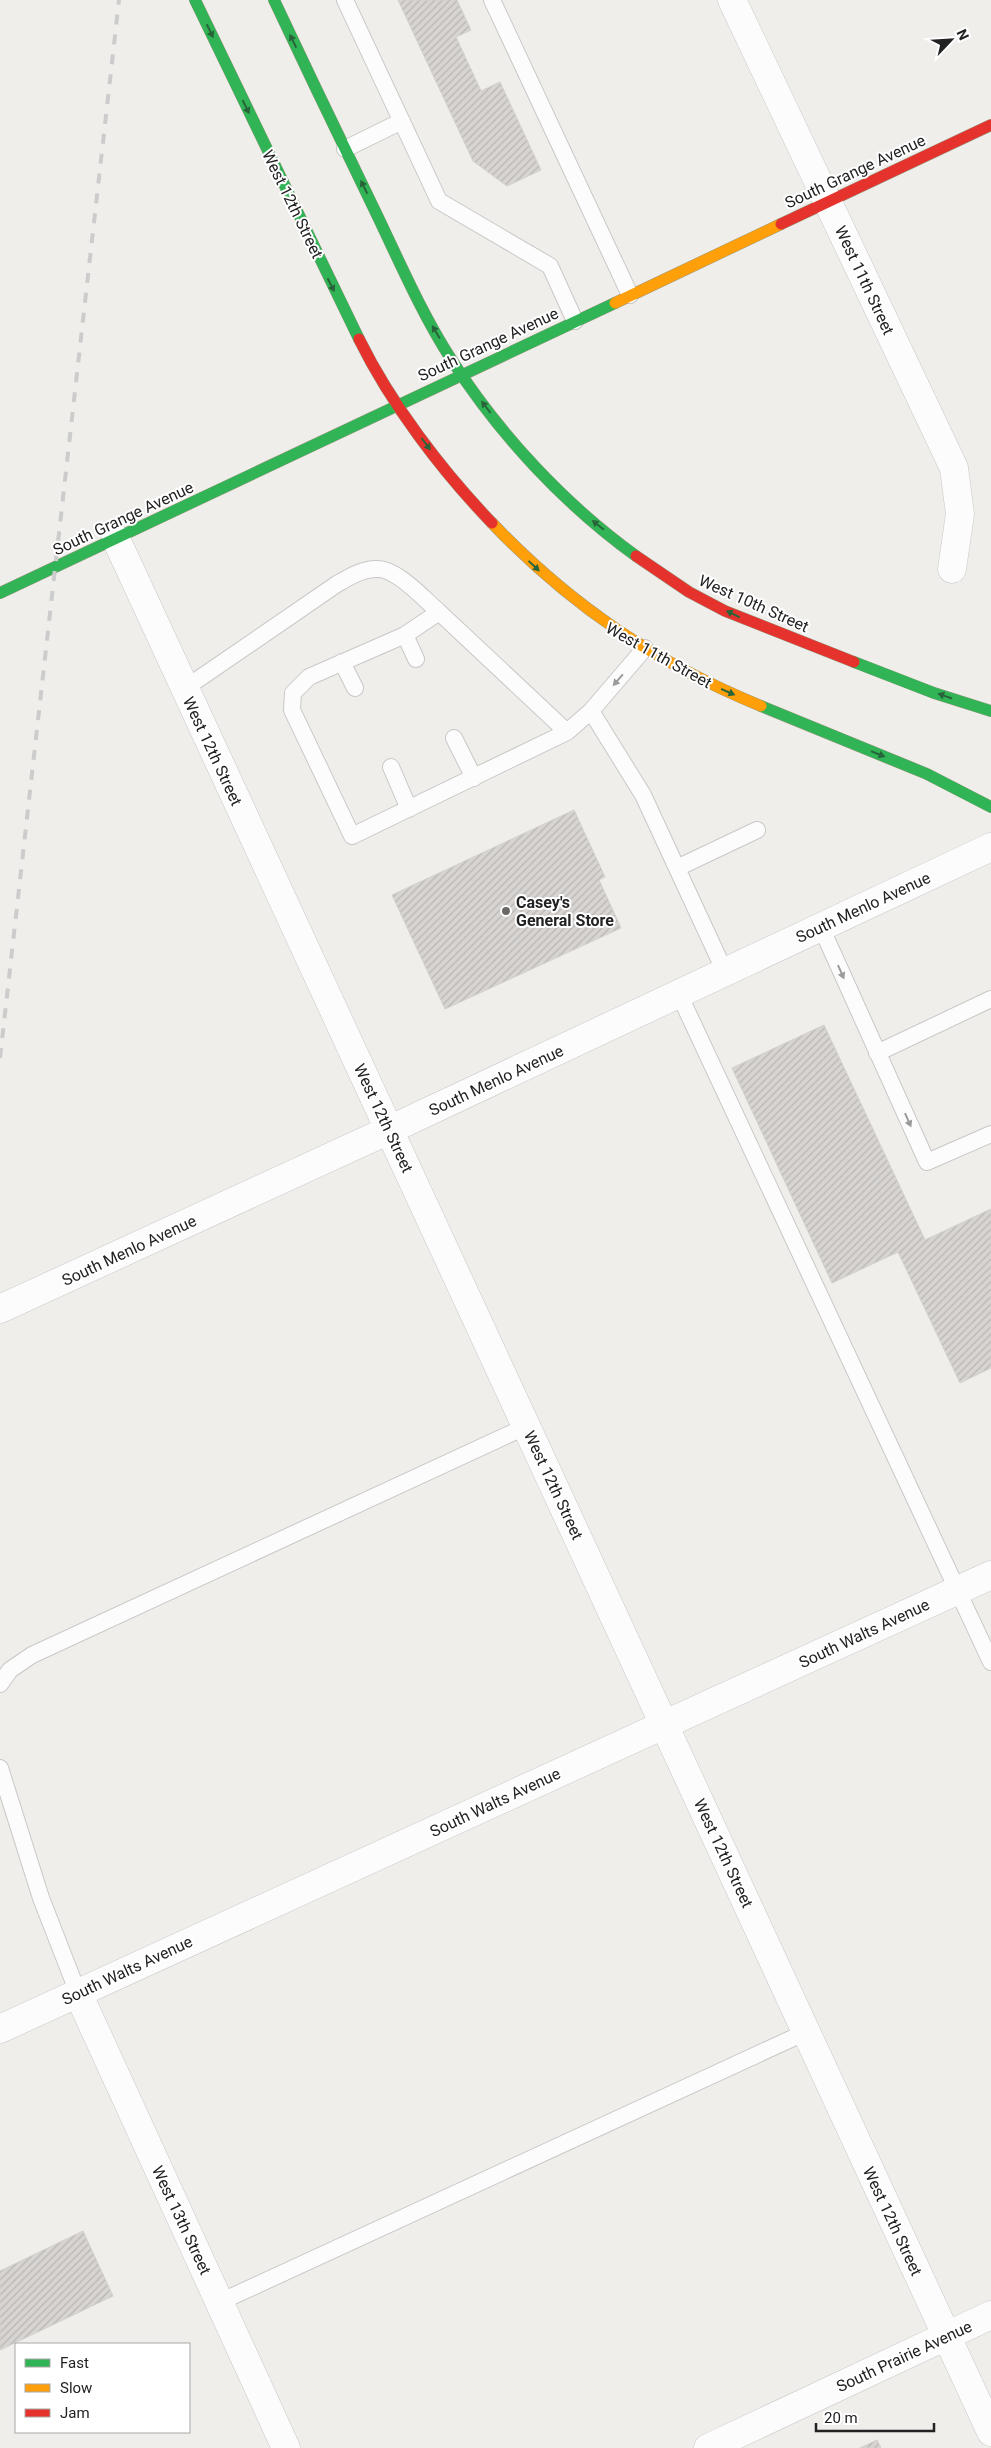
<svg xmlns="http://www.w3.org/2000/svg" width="991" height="2448" font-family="Roboto,sans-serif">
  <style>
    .building { fill: url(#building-hatch); stroke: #d3d0cc }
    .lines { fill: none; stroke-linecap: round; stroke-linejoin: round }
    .lane-casing { stroke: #c9c8c7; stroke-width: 18 }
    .street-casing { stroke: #c9c8c7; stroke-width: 29 }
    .fast-casing { stroke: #999a82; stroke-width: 12 }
    .slow-casing { stroke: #999a82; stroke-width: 12 }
    .jam-casing { stroke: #999a82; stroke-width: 12 }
    .lane { stroke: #fdfcfc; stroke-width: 16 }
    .street { stroke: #fdfcfc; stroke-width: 28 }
    .fast { stroke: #30b455; stroke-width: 11 }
    .slow { stroke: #ff9f0a; stroke-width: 11 }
    .jam { stroke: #e5322d; stroke-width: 11 }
    .rail { stroke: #ccc; stroke-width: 4; stroke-dasharray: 10 10; stroke-linecap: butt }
    .oneway { fill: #286439 }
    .oneway2 { fill: #9a9a9a }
    .poi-dot { fill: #6a6968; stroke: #fff; stroke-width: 2 }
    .labels { text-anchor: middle; stroke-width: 4; stroke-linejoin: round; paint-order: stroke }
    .street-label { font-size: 16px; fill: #222; stroke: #fff }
    .poi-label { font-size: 16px; font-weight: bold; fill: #222; stroke: #fff; text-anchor: start }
  </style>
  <defs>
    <pattern id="building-hatch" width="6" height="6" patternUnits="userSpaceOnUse" patternTransform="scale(1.25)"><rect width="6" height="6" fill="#d7d4d2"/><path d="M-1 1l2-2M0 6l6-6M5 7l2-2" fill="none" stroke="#b8b6b4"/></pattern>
  </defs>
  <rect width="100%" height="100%" fill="#f0eeeb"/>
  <path class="building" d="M 398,0 L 457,0 L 471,30 L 456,37 L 481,91 L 500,82 L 541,170 L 507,186 L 473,161 Z
    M 574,810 L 605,877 L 599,880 L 621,928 L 445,1009 L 392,895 Z
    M 824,1025 L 925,1240 L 991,1209 L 991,1368 L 960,1383 L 898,1252 L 832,1283 L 732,1068 Z
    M 83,2231 L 113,2296 L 0,2350 L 0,2271 Z
    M 877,2440 L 881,2448 L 860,2448 Z"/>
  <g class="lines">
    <defs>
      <path id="lane" d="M 345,0 L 439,201 L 550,266 L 575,321
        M 492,0 L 630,295
        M 345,149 L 402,121
        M 405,635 L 416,659
        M 342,662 L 355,688
        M 184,689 L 337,584 C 349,577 364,568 378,569 C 397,569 424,599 439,612
        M 591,711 L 643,795 L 725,972
        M 567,732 L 439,612 L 405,635 L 309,677 L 293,693 L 292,710 L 352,836 L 567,732 L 591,711 L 645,648
        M 454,738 L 474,778
        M 391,767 L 409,809
        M 677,868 L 757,830
        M 821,927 L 927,1162 L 991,1134
        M 679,994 L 991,1662
        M 877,1053 L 991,999
        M 0,1684 L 10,1670 L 32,1655 L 527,1426
        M 0,1768 L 41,1898 L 78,1993
        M 220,2302 L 806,2032"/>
      <path id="street" d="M 732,0 L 954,468 L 960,514 L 952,569
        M 116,539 L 991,2432
        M 0,1309 L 389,1130 L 991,847
        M 78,1993 L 286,2448
        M 0,2029 L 991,1575
        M 708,2448 L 991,2315"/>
      <path id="fast" d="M 195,0 L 359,339
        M 274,0 C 308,72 342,143 377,215 C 400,263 422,314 451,359 C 499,434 564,504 636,556
        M 0,593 L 615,303
        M 854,662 L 934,693 L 991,711
        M 761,706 L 927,774 L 991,807"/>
      <path id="slow" d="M 615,303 L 781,224
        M 492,523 C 570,605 656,663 761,706"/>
      <path id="jam" d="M 781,224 L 991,125
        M 359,339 C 391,404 442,471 492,523
        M 636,556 L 689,592 L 725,611 L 854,662"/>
    </defs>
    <use href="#lane" class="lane-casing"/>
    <use href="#street" class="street-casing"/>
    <use href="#fast" class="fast-casing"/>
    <use href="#slow" class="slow-casing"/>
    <use href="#jam" class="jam-casing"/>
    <use href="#lane" class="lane"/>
    <use href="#street" class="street"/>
    <use href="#fast" class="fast"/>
    <use href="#slow" class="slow"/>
    <use href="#jam" class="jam"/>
    <path class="rail" d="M 0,1058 L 119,0"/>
  </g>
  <defs><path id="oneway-solid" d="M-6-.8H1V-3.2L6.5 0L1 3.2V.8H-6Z" transform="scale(1.25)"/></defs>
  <g class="oneway">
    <use href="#oneway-solid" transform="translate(210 31) rotate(64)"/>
    <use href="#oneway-solid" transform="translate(293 41) rotate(-116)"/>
    <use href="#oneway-solid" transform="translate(246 107) rotate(64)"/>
    <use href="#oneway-solid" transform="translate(364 187) rotate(-116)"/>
    <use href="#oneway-solid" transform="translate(331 285) rotate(63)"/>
    <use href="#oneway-solid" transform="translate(436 332) rotate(-121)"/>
    <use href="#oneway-solid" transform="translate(486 407) rotate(-127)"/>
    <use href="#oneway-solid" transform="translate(426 444) rotate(53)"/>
    <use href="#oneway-solid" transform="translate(598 525) rotate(-141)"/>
    <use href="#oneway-solid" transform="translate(534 566) rotate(43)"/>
    <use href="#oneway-solid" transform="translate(733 614) rotate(-154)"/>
    <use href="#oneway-solid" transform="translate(728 692) rotate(24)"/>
    <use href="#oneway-solid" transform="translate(945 696) rotate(-161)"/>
    <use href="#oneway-solid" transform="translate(878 754) rotate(22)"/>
  </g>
  <g class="oneway2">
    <use href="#oneway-solid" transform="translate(618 680) rotate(131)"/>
    <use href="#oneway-solid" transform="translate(841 972) rotate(66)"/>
    <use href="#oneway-solid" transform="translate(908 1120) rotate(66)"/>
  </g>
  <circle class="poi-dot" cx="506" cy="911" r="5"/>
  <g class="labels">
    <g class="street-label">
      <text transform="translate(855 171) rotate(-25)" y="6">South Grange Avenue</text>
      <text transform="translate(293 204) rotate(64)" y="6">West 12th Street</text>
      <text transform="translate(865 280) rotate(65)" y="6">West 11th Street</text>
      <text transform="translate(488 344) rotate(-25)" y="6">South Grange Avenue</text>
      <text transform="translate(123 518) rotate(-25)" y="6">South Grange Avenue</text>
      <text transform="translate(754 603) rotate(24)" y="6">West 10th Street</text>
      <text transform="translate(659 655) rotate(29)" y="6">West 11th Street</text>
      <text transform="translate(213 751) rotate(65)" y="6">West 12th Street</text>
      <text transform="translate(863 907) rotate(-25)" y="6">South Menlo Avenue</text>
      <text transform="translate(496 1080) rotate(-25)" y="6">South Menlo Avenue</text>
      <text transform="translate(384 1118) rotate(65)" y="6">West 12th Street</text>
      <text transform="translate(129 1250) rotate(-25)" y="6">South Menlo Avenue</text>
      <text transform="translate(554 1485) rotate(65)" y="6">West 12th Street</text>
      <text transform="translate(864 1633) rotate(-25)" y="6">South Walts Avenue</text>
      <text transform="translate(495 1802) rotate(-25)" y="6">South Walts Avenue</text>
      <text transform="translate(724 1853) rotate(65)" y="6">West 12th Street</text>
      <text transform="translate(127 1970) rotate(-25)" y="6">South Walts Avenue</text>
      <text transform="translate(182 2220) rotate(65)" y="6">West 13th Street</text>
      <text transform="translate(893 2221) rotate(65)" y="6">West 12th Street</text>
      <text transform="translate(904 2356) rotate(-25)" y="6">South Prairie Avenue</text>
    </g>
    <g class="poi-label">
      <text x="516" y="908">Casey's<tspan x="516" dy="18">General Store</tspan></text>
    </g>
  </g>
  <rect x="15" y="2343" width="175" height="90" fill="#ffffff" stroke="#a7a7a7"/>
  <rect x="25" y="2359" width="25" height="8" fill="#30b455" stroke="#a7a7a7"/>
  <text x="60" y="2368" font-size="15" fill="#222222">Fast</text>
  <rect x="25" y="2384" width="25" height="8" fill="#ff9f0a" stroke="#a7a7a7"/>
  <text x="60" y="2393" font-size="15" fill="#222222">Slow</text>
  <rect x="25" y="2409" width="25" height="8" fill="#e5322d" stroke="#a7a7a7"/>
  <text x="60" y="2418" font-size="15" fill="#222222">Jam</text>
  <g transform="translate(951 40) rotate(65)" stroke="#ffffff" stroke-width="4" paint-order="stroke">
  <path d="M0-4L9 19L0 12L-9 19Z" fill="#222222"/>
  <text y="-8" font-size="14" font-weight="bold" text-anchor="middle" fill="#222222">N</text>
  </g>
  <path d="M816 2423v8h118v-8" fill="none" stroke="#222222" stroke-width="2.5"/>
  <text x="824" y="2423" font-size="15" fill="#222222" stroke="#ffffff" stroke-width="4" paint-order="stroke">20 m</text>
</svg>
